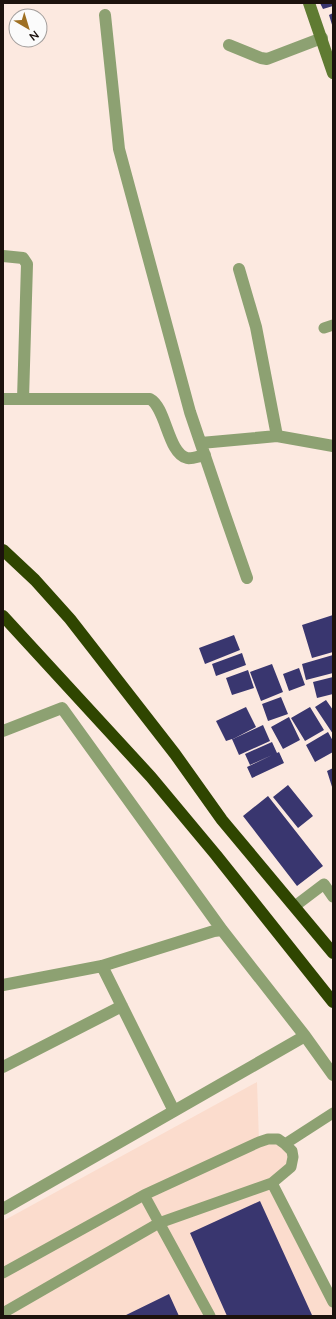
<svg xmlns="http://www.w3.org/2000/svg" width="336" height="1319" font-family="Lato,sans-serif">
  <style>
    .built { fill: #fbdccd }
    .building { fill: #39366f }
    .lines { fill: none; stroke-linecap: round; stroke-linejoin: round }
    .lane { stroke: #8da172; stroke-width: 11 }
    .street { stroke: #8da172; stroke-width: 12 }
    .secondary { stroke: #5f7b32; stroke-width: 12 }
    .highway { stroke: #2f4500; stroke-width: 12 }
  </style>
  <rect width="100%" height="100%" fill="#fce9e0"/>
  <path class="built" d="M 257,1082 L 259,1141 L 278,1139 L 293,1157 L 272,1183 L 333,1302 L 333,1316 L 3,1316 L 3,1221 Z"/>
  <path class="building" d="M 320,3 L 333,3 L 333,6 L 323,9 Z
    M 333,13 L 333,28 L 329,15 Z
    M 333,615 L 333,652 L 312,658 L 302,625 Z
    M 234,635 L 240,650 L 205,664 L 199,648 Z
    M 242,653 L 246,665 L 216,676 L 212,664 Z
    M 333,655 L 333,673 L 306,680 L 302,664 Z
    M 272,664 L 283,692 L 261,701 L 250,672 Z
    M 299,668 L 305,685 L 289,691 L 283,674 Z
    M 248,670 L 254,688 L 232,695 L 226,678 Z
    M 333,677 L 333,694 L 317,698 L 313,682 Z
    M 281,697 L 288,714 L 268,721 L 262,704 Z
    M 326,700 L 333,710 L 333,734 L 315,707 Z
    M 246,707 L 256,727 L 233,739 L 263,725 L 270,741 L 239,755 L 232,739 L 226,741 L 216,721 Z
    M 310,707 L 324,730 L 305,741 L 291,718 Z
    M 289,717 L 300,740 L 283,749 L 271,727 Z
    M 328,732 L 333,741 L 333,752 L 315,762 L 306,745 Z
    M 272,742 L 277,753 L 279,752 L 284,763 L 252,778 L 247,767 L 272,755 L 250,765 L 245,754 Z
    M 333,768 L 333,790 L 327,771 Z
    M 288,785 L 313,816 L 298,828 L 273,797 Z
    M 268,796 L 323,866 L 297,886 L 243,816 Z
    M 260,1201 L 312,1315 L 308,1316 L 227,1316 L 190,1233 Z
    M 169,1294 L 179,1316 L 124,1316 Z"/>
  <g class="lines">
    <path class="lane" d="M 324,328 L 333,325
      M 295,906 L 324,884 L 333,897
      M 285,1144 L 333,1113
      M 272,1183 L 333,1302
      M 144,1195 L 210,1316
      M 3,1273 L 144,1195 L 259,1142 L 268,1139 L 278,1139 L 285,1144 L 292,1151 L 293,1157 L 291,1167 L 272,1183 L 159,1223 L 3,1313"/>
    <path class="street" d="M 105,15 L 119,149 L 190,412 L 225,515 L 247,578
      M 229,45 L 261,58 L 267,59 L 322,38
      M 3,256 L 23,258 L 27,264 L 23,399
      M 239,269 L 256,327 L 277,436
      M 3,399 L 150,399 C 166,407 168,454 187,458 C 192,459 199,456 205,455
      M 201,443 L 277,436 L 333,446
      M 3,731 L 62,708 L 222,930 L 305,1036 L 333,1075
      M 102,966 L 174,1111
      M 3,985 L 102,966 L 214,931 L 222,930
      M 3,1067 L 122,1006
      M 3,1209 L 305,1036"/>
    <path class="secondary" d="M 309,3 L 333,73"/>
    <path class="highway" d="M 3,550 L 35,580 L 70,619 L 175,754 L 222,820 L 333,953
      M 3,616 L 151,777 L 216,855 L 333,1002"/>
  </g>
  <rect width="336" height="1319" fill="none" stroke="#1c120d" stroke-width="8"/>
  <g transform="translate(28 28) rotate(142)"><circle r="19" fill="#fbfbfb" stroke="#a29e9c"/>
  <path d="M0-3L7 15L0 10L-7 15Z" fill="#9f7023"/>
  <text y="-6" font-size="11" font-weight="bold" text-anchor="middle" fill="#1c120d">N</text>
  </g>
</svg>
